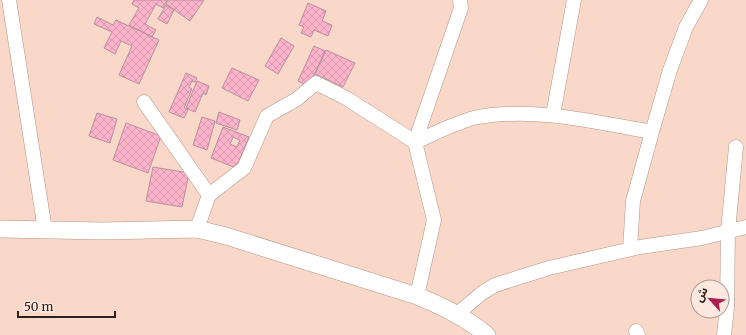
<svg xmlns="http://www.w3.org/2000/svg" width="746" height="335" font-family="Merriweather,'Noto Sans Arabic',serif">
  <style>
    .building { fill: url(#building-cross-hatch); stroke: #b4929d; fill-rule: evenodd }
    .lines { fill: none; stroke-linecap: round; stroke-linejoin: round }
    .minor-casing { stroke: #b49486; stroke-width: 15 }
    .tertiary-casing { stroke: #b49486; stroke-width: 18 }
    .minor { stroke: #fff; stroke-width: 14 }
    .tertiary { stroke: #fff; stroke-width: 17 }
  </style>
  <defs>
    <pattern id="building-cross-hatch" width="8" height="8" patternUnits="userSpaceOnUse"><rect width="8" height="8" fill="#fdb3cb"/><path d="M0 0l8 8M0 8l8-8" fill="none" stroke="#d99aae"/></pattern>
  </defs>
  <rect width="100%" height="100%" fill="#fad8c9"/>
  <path class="building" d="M 134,0 L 167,0 L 163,8 L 156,4 L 145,24 L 156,30 L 152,37 L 129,25 L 139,8 L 132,4 Z
    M 168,0 L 204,0 L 190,21 L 166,4 Z
    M 308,3 L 326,11 L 322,21 L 332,25 L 328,36 L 314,30 L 311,37 L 301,33 L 304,27 L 299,25 Z
    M 166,5 L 174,10 L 167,24 L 158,19 Z
    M 97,17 L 113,25 L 116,20 L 159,40 L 139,84 L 119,75 L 132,46 L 121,41 L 115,54 L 104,48 L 112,32 L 94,24 Z
    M 281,38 L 294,46 L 278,74 L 265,66 Z
    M 314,46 L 325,51 L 309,86 L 298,81 Z
    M 326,50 L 355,63 L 343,87 L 315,74 Z
    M 232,68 L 259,80 L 248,101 L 222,88 Z
    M 186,73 L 197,78 L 195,82 L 192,81 L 189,87 L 192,89 L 184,108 L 188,110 L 184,118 L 169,112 Z
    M 197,81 L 209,86 L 206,95 L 203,93 L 195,112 L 186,108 Z
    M 219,112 L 240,120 L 237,130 L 216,123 Z
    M 97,113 L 117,119 L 110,143 L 89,136 Z
    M 202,117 L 215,121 L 207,150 L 193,145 Z
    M 126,123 L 161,136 L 148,173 L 113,160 Z
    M 223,127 L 249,137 L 236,168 L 211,158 ZM 233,137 L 240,140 L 237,147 L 230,144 Z
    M 153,167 L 189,173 L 182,207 L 146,201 Z"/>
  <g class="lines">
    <defs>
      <path id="minor" d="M 9,0 L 45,230
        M 144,102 L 209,195 L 197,229
        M 553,115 L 574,0
        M 209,195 L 244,168 L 267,116 L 297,99 L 316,83 L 346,98 L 415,142 C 434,134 458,121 478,117 C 536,107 594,122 652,132
        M 630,249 L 633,201 L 652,132 L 670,70 L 686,27 L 701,0
        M 417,296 L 434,220 L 415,142 L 461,8 L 460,0
        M 457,314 L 482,293 L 495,285 L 549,268 L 640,247 L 702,238 L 746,227
        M 636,331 L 638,335
        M 724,335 L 727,307 L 728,231 L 736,147"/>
      <path id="tertiary" d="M 0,229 L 103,231 L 197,229 L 226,236 L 417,296 C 443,306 466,318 487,335"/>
    </defs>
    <use href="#minor" class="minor-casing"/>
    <use href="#tertiary" class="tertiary-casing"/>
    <use href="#minor" class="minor"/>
    <use href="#tertiary" class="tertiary"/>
  </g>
  <g transform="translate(710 299) rotate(297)"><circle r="19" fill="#fde8df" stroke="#aa9891"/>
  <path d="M0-3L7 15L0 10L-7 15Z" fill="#ad1c51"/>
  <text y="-6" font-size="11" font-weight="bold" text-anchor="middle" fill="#2d211c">ش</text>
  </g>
  <path d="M18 311v6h97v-6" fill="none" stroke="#2d211c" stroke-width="2"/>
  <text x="24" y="311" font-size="12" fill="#2d211c" stroke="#fde8df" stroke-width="3" paint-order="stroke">50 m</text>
</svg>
